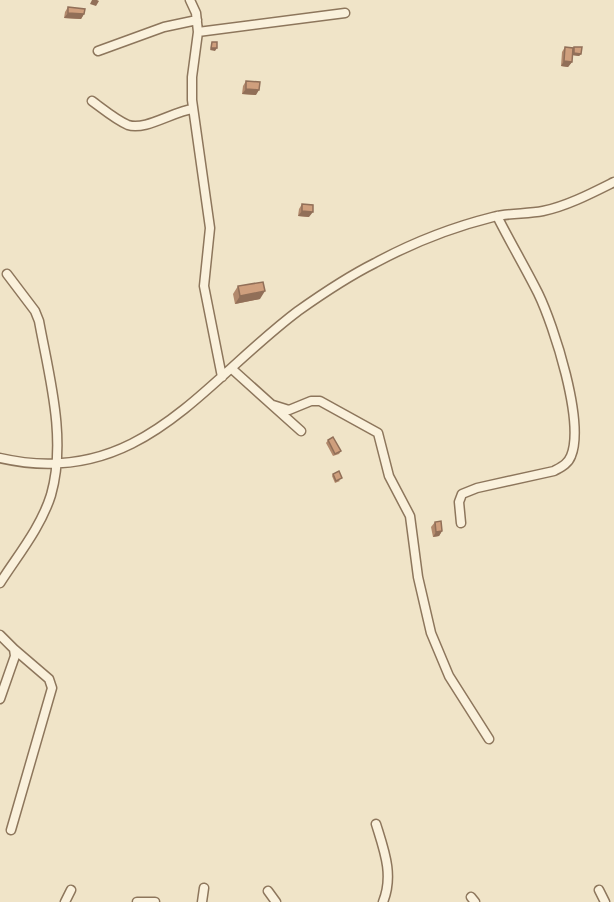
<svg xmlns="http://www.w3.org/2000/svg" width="614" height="902" font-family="Spectral,serif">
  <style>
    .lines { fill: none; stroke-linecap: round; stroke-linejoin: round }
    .minor-casing { stroke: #8d765c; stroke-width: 11 }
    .minor { stroke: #faf1dc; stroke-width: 8 }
    .wall { fill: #b2896c }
    .shaded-wall { fill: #916f58 }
    .building { fill: #cf9f7d; stroke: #916f58; stroke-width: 1.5 }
  </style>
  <rect width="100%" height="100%" fill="#f0e4c8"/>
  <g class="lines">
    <defs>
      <path id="minor" d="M 190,0 L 196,13 L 198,32 L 192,77 L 192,100 L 210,228 L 204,286 L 222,377
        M 198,32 L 345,13
        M 98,51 L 164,27 L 197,20
        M 92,101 C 103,109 116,120 128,125 C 145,131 174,111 193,109
        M 232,369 L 301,431
        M 273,405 L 289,410 L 311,401 L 320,401 L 378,433 L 389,476 L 410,516 L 418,577 L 431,633 L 449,676 L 489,739
        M 0,458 C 139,490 202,383 298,311 C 322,294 349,276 375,263 C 412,243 453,227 493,217 C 509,213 527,214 543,211 C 567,206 592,193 614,182
        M 461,523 L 459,502 L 462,494 L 477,488 L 554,471 C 561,467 568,464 571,456 C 585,422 554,326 538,293 C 525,267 510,242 497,216
        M 0,583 C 18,555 41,527 51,495 C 67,439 49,376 39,321 L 35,311 L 7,274
        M 0,635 L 14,649 L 15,656 L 0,699
        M 376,824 C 384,850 394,875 383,902
        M 11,830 L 52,688 L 49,679 L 14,649
        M 599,890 L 605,902
        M 268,891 L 276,902
        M 471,897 L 475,902
        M 65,902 L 71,890
        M 137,902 L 155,902
        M 202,902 L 204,888"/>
    </defs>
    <use href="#minor" class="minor-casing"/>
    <use href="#minor" class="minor"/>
  </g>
  <path class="wall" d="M 68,7 L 84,14 L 81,19 L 64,18 L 65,12 Z
    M 565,47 L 572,49 L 574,47 L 581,54 L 579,56 L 572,55 L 572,62 L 568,67 L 561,66 L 562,52 Z
    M 246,81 L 256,95 L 242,94 L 243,86 Z
    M 302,204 L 309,217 L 298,216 L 299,209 Z
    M 238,286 L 260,299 L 235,304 L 233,294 Z
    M 328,440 L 341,451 L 339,454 L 333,456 L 326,443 Z
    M 333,474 L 340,481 L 335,483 L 332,476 Z
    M 435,522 L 442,531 L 439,536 L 433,537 L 431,527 Z"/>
  <path class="shaded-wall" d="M 92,0 L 97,0 L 99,1 L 96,6 L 90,4 Z
    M 68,13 L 84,14 L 81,19 L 64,18 Z
    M 211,48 L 217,48 L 215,51 L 210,50 Z
    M 574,53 L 581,54 L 579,56 L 572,55 Z
    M 564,61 L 572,62 L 568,67 L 561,66 Z
    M 246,89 L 259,90 L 256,95 L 242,94 Z
    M 302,211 L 313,212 L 309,217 L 298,216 Z
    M 265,291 L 260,299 L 235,304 L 240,296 Z
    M 442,531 L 439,536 L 433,537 L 436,532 Z"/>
  <path class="building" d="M 68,7 L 85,9 L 84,14 L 68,13 Z
    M 212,42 L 217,42 L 217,48 L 211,48 Z
    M 565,47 L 573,48 L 572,62 L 564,61 Z
    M 574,47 L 582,47 L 581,54 L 574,53 Z
    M 246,81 L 260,82 L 259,90 L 246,89 Z
    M 302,204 L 313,205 L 313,212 L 302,211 Z
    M 263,282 L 265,291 L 240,296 L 238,286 Z
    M 333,437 L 341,451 L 335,454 L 328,440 Z
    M 339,471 L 342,478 L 336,481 L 333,474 Z
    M 441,521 L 442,531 L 436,532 L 435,522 Z"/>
</svg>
